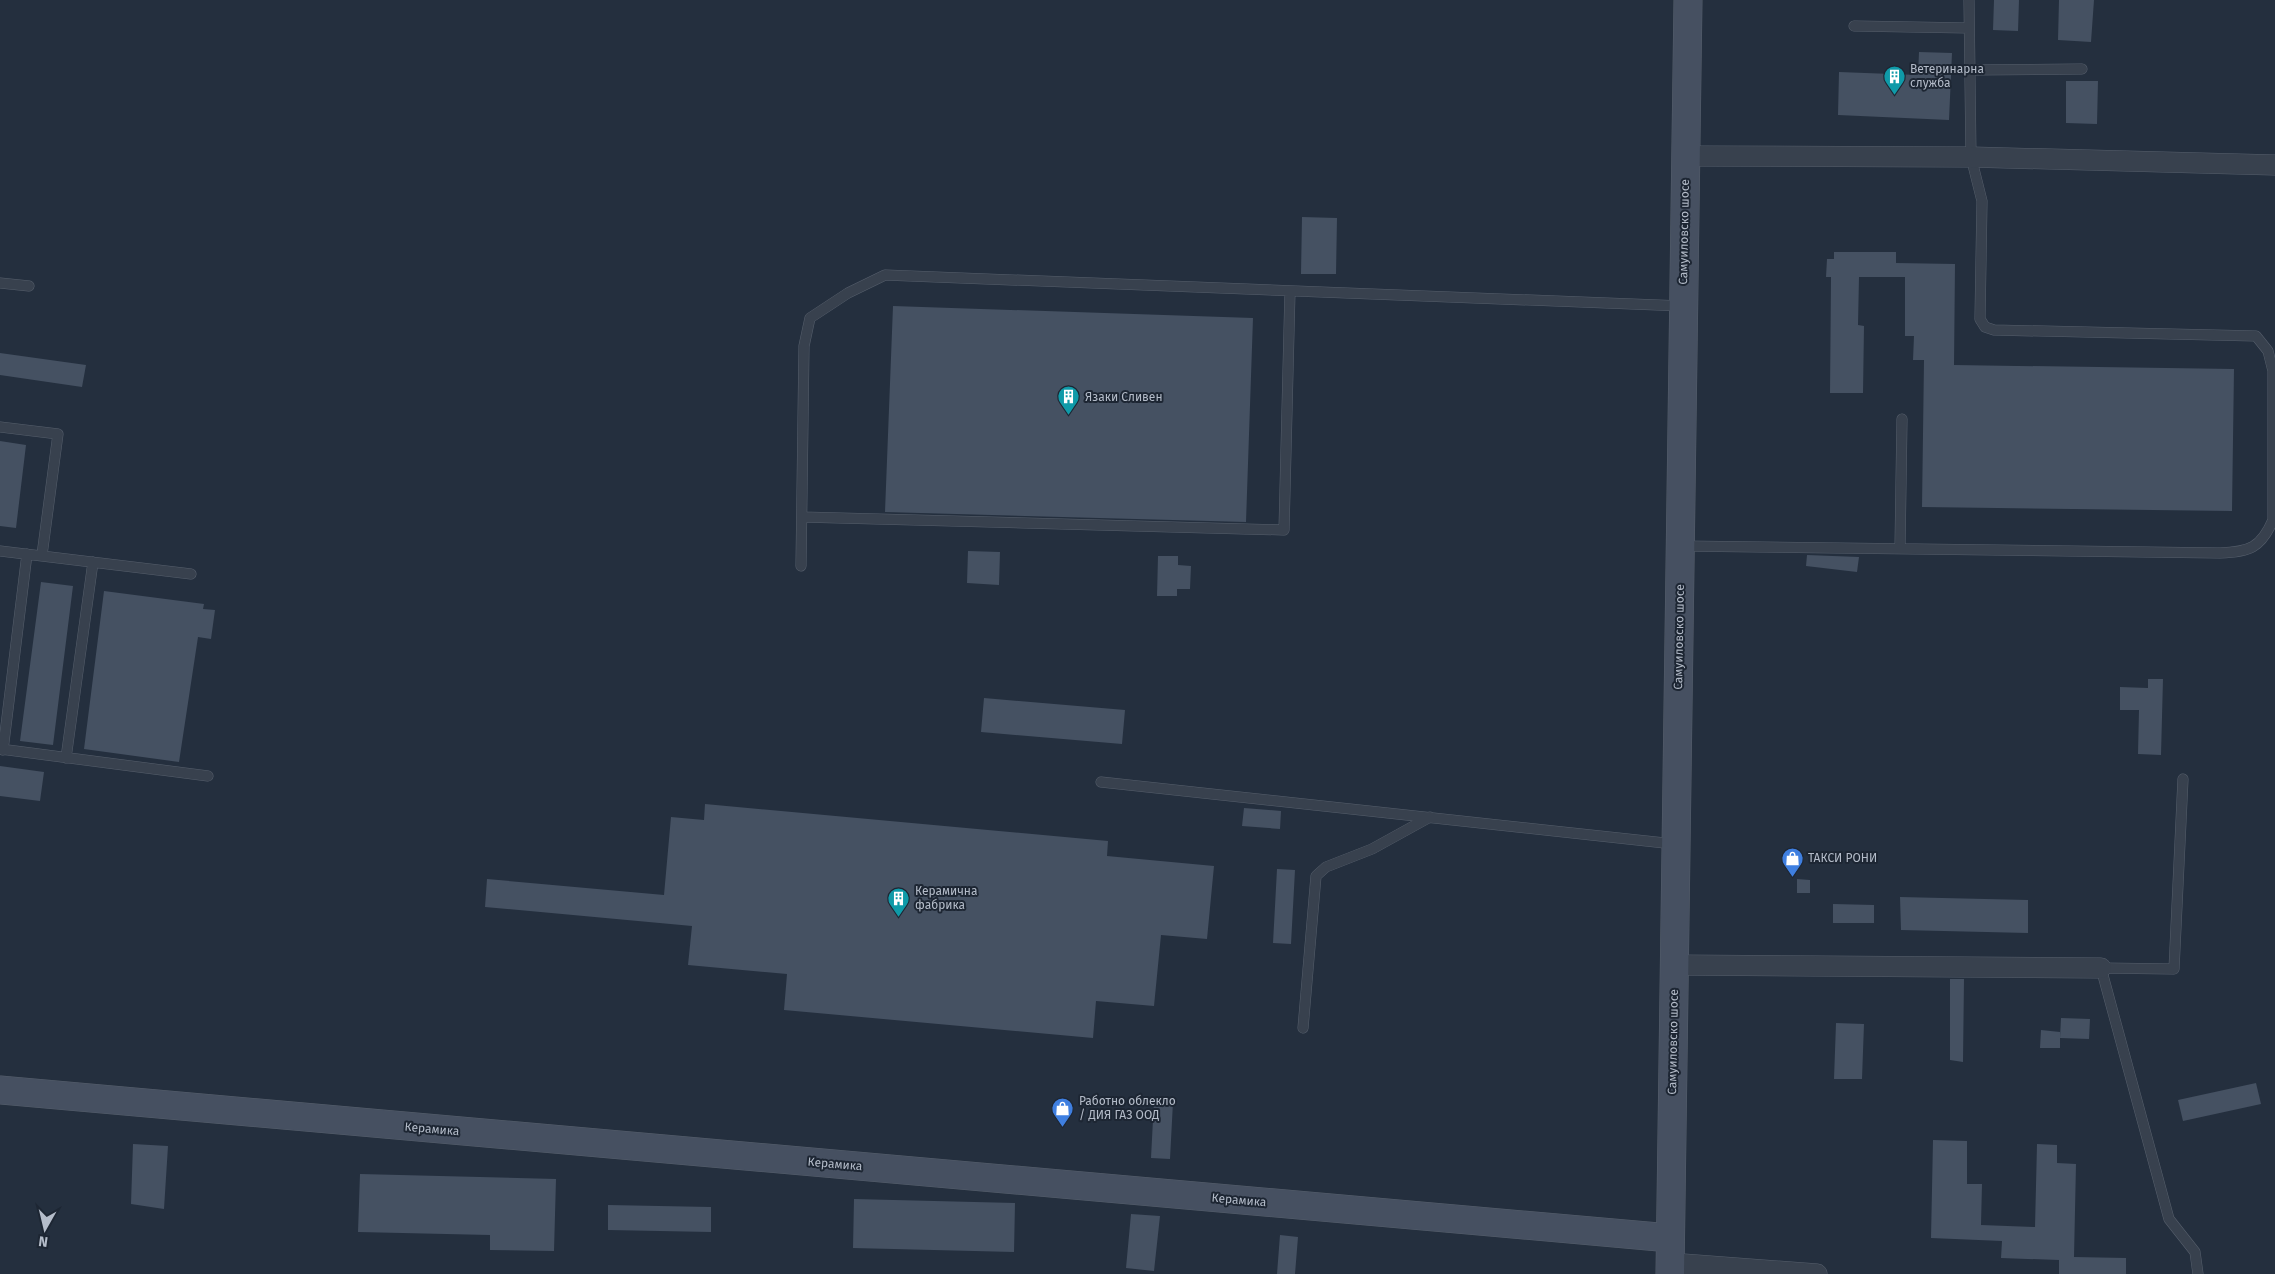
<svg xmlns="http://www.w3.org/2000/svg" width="2275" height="1274" font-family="'Fira Sans',sans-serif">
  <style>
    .building { fill: #455162 }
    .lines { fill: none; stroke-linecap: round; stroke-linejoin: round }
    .lane-casing { stroke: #565f6c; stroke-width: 11 }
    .street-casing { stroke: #565f6c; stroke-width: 21 }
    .secondary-casing { stroke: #565f6c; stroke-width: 29 }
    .lane { stroke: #38414e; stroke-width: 10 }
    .street { stroke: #38414e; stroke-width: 20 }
    .secondary { stroke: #465061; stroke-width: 28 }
    .labels { text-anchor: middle; stroke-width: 4; stroke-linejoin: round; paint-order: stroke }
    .poi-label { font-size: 12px; fill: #b4bcc9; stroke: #1d2633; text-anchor: start }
    .street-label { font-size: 12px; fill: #b4bcc9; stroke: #1d2633 }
  </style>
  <rect width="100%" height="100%" fill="#242f3e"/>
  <path class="building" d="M 1994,0 L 2019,0 L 2018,31 L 1993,30 Z
    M 2059,0 L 2094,0 L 2091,42 L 2058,40 Z
    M 1919,52 L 1952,53 L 1949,120 L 1838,115 L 1839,72 L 1918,75 Z
    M 2066,81 L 2098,81 L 2097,124 L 2066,123 Z
    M 1302,217 L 1337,218 L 1336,274 L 1301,274 Z
    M 1834,252 L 1896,252 L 1896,263 L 1955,264 L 1954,365 L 2234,369 L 2232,511 L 1922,507 L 1924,360 L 1913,360 L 1914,336 L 1905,336 L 1905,277 L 1859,277 L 1858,325 L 1864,326 L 1863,393 L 1830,393 L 1831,277 L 1826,277 L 1827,259 L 1834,259 Z
    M 893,306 L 1253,318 L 1246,522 L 885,512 Z
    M 0,353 L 86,365 L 82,387 L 0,375 Z
    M 0,441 L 26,445 L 16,528 L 0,526 Z
    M 968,551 L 1000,552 L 999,585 L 967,583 Z
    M 1807,555 L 1859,557 L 1857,572 L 1806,566 Z
    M 1158,556 L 1178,556 L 1178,565 L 1191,566 L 1190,589 L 1177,589 L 1177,596 L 1157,596 Z
    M 41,582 L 73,586 L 53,745 L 20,741 Z
    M 104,591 L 204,604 L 203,609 L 215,610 L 211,639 L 198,637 L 179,762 L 84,749 Z
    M 2148,679 L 2163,679 L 2161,755 L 2138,754 L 2139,710 L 2120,710 L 2120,687 L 2148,688 Z
    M 984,698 L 1125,710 L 1122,744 L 981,732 Z
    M 0,766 L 44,772 L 40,801 L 0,796 Z
    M 705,804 L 1108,841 L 1107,856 L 1214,866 L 1207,939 L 1161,935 L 1154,1006 L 1096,1001 L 1093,1038 L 784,1010 L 787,974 L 688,965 L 692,926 L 485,907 L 487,879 L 664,895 L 671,817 L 704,820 Z
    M 1244,808 L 1281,811 L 1280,829 L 1242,826 Z
    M 1277,869 L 1295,870 L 1291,944 L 1273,943 Z
    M 1797,879 L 1810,880 L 1810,893 L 1797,893 Z
    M 1900,897 L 2028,900 L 2028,933 L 1901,930 Z
    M 1833,904 L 1874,905 L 1874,923 L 1833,923 Z
    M 1950,979 L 1964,979 L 1963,1062 L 1950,1060 Z
    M 2061,1018 L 2090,1019 L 2089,1039 L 2060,1038 Z
    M 1836,1023 L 1864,1024 L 1862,1079 L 1834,1079 Z
    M 2041,1030 L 2060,1032 L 2060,1048 L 2040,1048 Z
    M 2256,1083 L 2261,1104 L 2183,1121 L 2178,1100 Z
    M 1154,1100 L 1173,1102 L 1170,1159 L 1151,1158 Z
    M 1933,1140 L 1967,1141 L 1967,1184 L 1982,1184 L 1981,1225 L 2035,1227 L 2037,1144 L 2057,1145 L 2057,1163 L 2076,1164 L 2074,1257 L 2126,1258 L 2126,1274 L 2059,1274 L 2059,1260 L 2001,1258 L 2002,1241 L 1931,1238 Z
    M 133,1144 L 168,1146 L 164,1209 L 131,1204 Z
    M 360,1174 L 556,1179 L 554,1251 L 490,1250 L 490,1235 L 358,1232 Z
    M 854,1199 L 1015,1203 L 1014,1252 L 853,1248 Z
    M 608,1205 L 711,1207 L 711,1232 L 608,1230 Z
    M 1131,1214 L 1160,1216 L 1154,1271 L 1126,1268 Z
    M 1280,1235 L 1298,1237 L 1295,1274 L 1277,1274 Z"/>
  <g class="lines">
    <defs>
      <path id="lane" d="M 1854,26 L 1969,28
        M 1969,70 L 2082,69
        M 0,283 L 29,286
        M 0,427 L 58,434 L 42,555
        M 802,517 L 1284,530 L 1290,291
        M 1681,546 L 2220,553 C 2249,552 2261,548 2273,520 L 2273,371 L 2268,351 L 2256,336 L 1994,330 L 1985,327 L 1980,319 L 1982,201 L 1971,157 L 1969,0
        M 1900,548 L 1902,419
        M 0,551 L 191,574
        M 801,566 L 804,346 L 810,318 L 848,293 L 885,275 L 1683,306
        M 0,749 L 208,776
        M 3,750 L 27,554
        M 66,758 L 93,562
        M 2183,779 L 2174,969 L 2101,968 L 2169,1219 L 2195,1252 L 2198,1274
        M 1101,782 L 1674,844
        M 1303,1028 L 1316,876 L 1326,867 L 1372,849 L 1430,817"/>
      <path id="street" d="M 1685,156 L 1971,157 L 2275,165
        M 1674,965 L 2101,968
        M 1670,1263 L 1817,1274"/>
      <path id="secondary" d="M 0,1090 L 1670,1238
        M 1670,1274 L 1688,0"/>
    </defs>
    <use href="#lane" class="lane-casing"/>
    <use href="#street" class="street-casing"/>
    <use href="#secondary" class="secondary-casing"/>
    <use href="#lane" class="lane"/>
    <use href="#street" class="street"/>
    <use href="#secondary" class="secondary"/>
  </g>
  <defs>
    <symbol id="building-pin" viewBox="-11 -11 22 30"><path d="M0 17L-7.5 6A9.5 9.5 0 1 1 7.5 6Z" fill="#0f9aa8" stroke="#1d2633"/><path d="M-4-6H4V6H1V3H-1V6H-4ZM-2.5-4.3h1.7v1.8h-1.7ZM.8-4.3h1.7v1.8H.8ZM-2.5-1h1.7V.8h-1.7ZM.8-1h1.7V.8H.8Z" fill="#fff"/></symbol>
    <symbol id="shop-pin" viewBox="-11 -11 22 30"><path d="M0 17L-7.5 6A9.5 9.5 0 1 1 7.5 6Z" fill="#3f7fe0" stroke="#1d2633"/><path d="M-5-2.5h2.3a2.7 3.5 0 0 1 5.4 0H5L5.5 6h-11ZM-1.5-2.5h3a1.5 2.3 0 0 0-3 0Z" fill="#fff"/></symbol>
  </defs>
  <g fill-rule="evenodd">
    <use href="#building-pin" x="1882" y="64" width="25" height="34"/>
    <use href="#building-pin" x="1056" y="384" width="25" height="34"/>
    <use href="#shop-pin" x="1780" y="846" width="25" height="34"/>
    <use href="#building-pin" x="886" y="886" width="25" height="34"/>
    <use href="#shop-pin" x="1050" y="1096" width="25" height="34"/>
  </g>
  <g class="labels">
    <g class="poi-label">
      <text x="1910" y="73">Ветеринарна<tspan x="1910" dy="14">служба</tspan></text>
      <text x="1085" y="401">Язаки Сливен</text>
      <text x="1808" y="862">ТАКСИ РОНИ</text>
      <text x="915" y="895">Керамична<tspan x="915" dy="14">фабрика</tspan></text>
      <text x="1079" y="1105">Работно облекло<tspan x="1079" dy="14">/ ДИЯ ГАЗ ООД</tspan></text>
    </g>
    <g class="street-label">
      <text transform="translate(1684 232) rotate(-89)" y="4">Самуиловско шосе</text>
      <text transform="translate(1679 637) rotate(-89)" y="4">Самуиловско шосе</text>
      <text transform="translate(1673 1042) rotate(-89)" y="4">Самуиловско шосе</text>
      <text transform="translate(432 1129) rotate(5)" y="4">Керамика</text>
      <text transform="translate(835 1164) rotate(5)" y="4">Керамика</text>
      <text transform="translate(1239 1200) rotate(5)" y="4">Керамика</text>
    </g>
  </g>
  <g transform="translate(45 1229) rotate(188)" stroke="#1d2633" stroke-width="4" paint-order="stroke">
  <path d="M0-4L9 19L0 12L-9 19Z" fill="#b4bcc9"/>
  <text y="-8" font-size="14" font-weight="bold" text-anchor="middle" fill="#b4bcc9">N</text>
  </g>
</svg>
